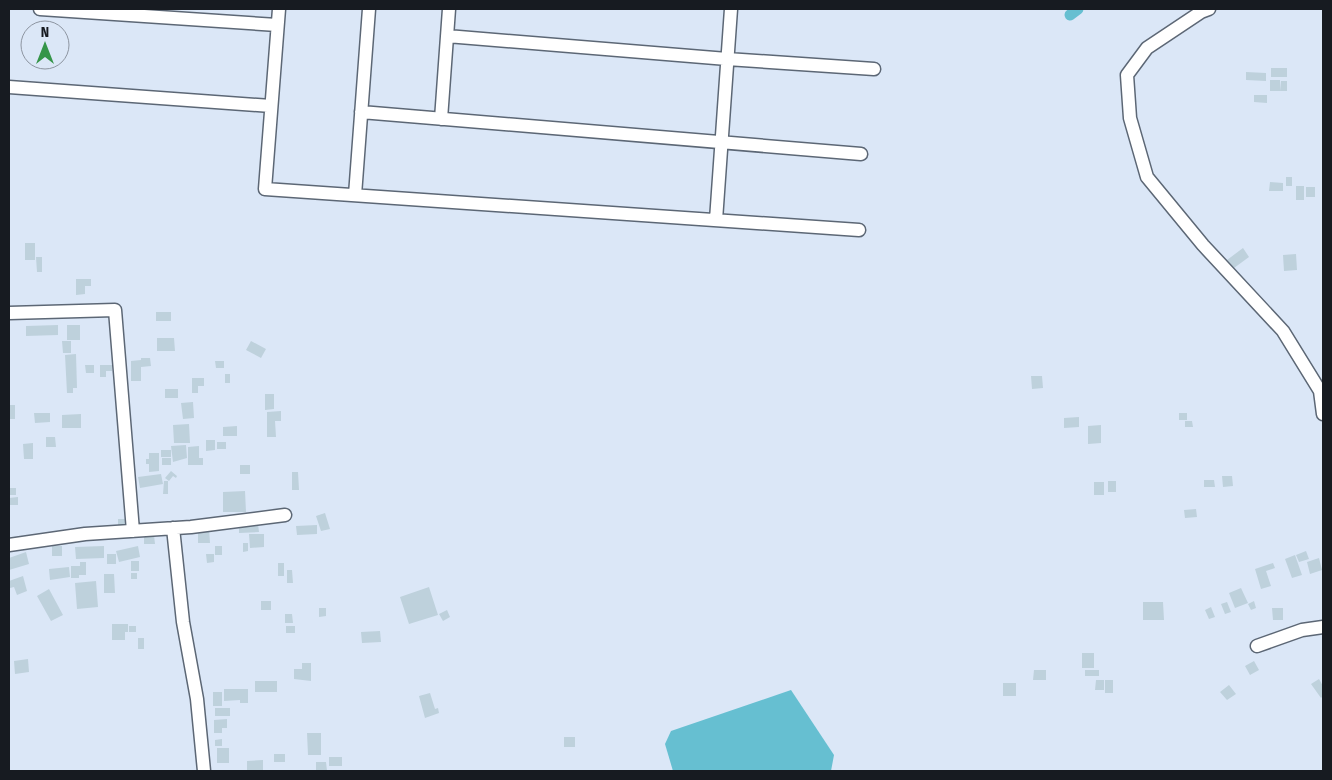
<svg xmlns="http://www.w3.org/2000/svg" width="1332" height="780" font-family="'Fira Sans Condensed',sans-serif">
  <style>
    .water { fill: #66bfd1 }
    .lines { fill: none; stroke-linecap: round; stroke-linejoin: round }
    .canal { stroke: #66bfd1; stroke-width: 11 }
    .building { fill: #bed1dc }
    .minor-casing { stroke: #5c6775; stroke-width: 15 }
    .minor { stroke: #fff; stroke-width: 12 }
  </style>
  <rect width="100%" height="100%" fill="#dbe7f7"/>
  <path class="water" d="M 791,690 L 834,755 L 831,771 L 673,771 L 665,744 L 671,731 Z"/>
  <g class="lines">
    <path class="canal" d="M 1070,15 L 1078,9"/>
  </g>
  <path class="building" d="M 1271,68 L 1287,68 L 1287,77 L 1271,77 Z
    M 1246,72 L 1266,73 L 1266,81 L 1246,80 Z
    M 1270,80 L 1280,80 L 1280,91 L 1270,91 Z
    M 1281,81 L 1287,81 L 1287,91 L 1280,91 Z
    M 1254,95 L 1267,95 L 1267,103 L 1254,102 Z
    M 1286,177 L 1292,177 L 1292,186 L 1286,186 Z
    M 1270,182 L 1283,183 L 1283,191 L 1269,191 Z
    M 1296,186 L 1304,186 L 1304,200 L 1296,200 Z
    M 1306,187 L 1315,187 L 1315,197 L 1306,197 Z
    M 25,243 L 35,243 L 35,260 L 25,260 Z
    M 1243,248 L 1249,257 L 1234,268 L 1227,260 Z
    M 1296,254 L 1297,270 L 1284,271 L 1283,255 Z
    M 36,257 L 42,257 L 42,272 L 37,272 Z
    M 76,279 L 91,279 L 91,286 L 85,286 L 85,294 L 76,295 Z
    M 156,312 L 171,312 L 171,321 L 156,321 Z
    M 58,325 L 58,335 L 26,336 L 26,326 Z
    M 67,325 L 80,325 L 80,340 L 67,340 Z
    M 157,338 L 174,338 L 175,351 L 157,351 Z
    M 62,341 L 71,341 L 71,353 L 63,353 Z
    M 251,341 L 266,349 L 261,358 L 246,350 Z
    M 76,354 L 77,388 L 73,388 L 73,393 L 67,393 L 65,355 Z
    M 141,358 L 150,358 L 151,366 L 141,367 L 141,381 L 131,381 L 131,361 L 141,360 Z
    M 215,361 L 224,361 L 224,368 L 216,368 Z
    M 85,365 L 94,365 L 94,373 L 86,373 Z
    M 100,365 L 112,365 L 112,371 L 106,371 L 106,377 L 100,377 Z
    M 225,374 L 230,374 L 230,383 L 225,383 Z
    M 1031,376 L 1042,376 L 1043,388 L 1032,389 Z
    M 192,378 L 204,378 L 204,386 L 198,386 L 198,393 L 192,393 Z
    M 165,389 L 178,389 L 178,398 L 165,398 Z
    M 265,394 L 274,394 L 274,409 L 265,410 Z
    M 193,402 L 194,418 L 183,419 L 181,403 Z
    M 9,405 L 15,405 L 15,419 L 9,419 Z
    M 281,411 L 281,421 L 275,421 L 276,437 L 267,437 L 267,412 Z
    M 34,413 L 50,413 L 50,422 L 35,423 Z
    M 1179,413 L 1187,413 L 1187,420 L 1179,420 Z
    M 81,414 L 81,428 L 62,428 L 62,415 Z
    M 1079,417 L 1079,427 L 1064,428 L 1064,418 Z
    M 1185,421 L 1192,421 L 1193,427 L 1185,427 Z
    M 189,424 L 190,443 L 174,443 L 173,425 Z
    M 1101,425 L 1101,443 L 1088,444 L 1088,426 Z
    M 237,426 L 237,436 L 223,436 L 223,427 Z
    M 46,437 L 55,437 L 56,447 L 46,447 Z
    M 206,440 L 215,440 L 215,450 L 206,451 Z
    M 217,442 L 226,442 L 226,449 L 217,449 Z
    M 33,443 L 33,459 L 24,459 L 23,444 Z
    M 186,445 L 187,458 L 173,462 L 171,446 Z
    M 199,446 L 199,458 L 203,458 L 203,465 L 188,465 L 188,447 Z
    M 161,450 L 171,450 L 171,457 L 161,457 Z
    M 149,453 L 159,453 L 159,471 L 149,472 L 149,464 L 146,464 L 146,459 L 149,459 Z
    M 162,458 L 171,458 L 171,465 L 162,465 Z
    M 240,465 L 250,465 L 250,474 L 240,474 Z
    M 171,471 L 177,476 L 176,478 L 173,476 L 169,481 L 165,478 Z
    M 292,472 L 298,472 L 299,490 L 292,490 Z
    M 161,474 L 163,484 L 140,488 L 138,477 Z
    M 1222,476 L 1232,476 L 1233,486 L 1223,487 Z
    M 1204,480 L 1214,480 L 1215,487 L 1204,487 Z
    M 164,481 L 168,481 L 168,494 L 163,494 Z
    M 1108,481 L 1116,481 L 1116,492 L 1108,492 Z
    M 1094,482 L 1104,482 L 1104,495 L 1094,495 Z
    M 9,488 L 16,488 L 16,495 L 9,495 Z
    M 245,491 L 246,512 L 223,512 L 223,492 Z
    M 18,497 L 18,505 L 9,505 L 9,498 Z
    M 1196,509 L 1197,517 L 1185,518 L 1184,510 Z
    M 325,513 L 330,529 L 321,531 L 316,516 Z
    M 118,519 L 125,519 L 125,529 L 118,530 Z
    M 239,524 L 258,524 L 259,532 L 239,533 Z
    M 317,525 L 317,534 L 297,535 L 296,526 Z
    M 198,528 L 209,528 L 210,543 L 198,543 Z
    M 249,534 L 264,534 L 264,547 L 250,548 Z
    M 144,535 L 154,535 L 155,544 L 144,544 Z
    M 243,543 L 248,543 L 248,551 L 243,552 Z
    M 52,546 L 62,546 L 62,556 L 52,556 Z
    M 104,546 L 104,558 L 76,559 L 75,547 Z
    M 138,546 L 140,557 L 119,562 L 116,551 Z
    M 215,546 L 222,546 L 222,555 L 215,555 Z
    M 1306,551 L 1309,559 L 1299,562 L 1296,555 Z
    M 26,552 L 29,564 L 9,570 L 9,558 Z
    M 107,554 L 116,554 L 116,564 L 107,564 Z
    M 206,554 L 214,554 L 214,562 L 207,563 Z
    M 1295,555 L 1302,575 L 1292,578 L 1285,559 Z
    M 1319,558 L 1322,570 L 1310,574 L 1307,562 Z
    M 131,561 L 139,561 L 139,571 L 131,571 Z
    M 80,562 L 86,562 L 86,575 L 79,575 L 79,578 L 71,578 L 71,566 L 80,566 Z
    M 278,563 L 284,563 L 284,576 L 278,576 Z
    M 1273,563 L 1275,568 L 1266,571 L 1271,586 L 1261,589 L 1255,569 Z
    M 69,567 L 70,577 L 50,580 L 49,569 Z
    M 287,570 L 292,570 L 293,583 L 287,583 Z
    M 131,573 L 137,573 L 137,579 L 131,579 Z
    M 104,574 L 114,574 L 115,593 L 104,593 Z
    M 23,576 L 27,591 L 17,595 L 14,587 L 10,588 L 9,581 Z
    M 96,581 L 98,607 L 77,609 L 75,583 Z
    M 429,587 L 438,615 L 409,624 L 400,597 Z
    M 1241,588 L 1248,603 L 1235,608 L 1229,593 Z
    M 49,589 L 63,615 L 51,621 L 37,596 Z
    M 261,601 L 271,601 L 271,610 L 261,610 Z
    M 1254,601 L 1256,608 L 1251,610 L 1248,604 Z
    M 1143,602 L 1163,602 L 1164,620 L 1143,620 Z
    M 1227,602 L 1231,612 L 1225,614 L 1221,604 Z
    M 1211,607 L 1215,617 L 1209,619 L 1205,610 Z
    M 319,608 L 326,608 L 326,616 L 319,617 Z
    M 1272,608 L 1283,608 L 1283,620 L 1273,620 Z
    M 447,610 L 450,617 L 443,621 L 439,614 Z
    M 285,614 L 292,614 L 293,623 L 285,623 Z
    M 112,624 L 128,624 L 128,632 L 125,632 L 125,640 L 112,640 Z
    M 129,626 L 136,626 L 136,632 L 129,632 Z
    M 286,626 L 295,626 L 295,633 L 286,633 Z
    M 380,631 L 381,642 L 362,643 L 361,632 Z
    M 138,638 L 144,638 L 144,649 L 138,649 Z
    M 1082,653 L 1094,653 L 1094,668 L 1082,668 Z
    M 28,659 L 29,672 L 15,674 L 14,661 Z
    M 1254,661 L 1259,670 L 1250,675 L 1245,666 Z
    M 302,663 L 311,663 L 311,681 L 294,679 L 294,669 L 302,669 Z
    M 1034,670 L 1046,670 L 1046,680 L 1033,680 Z
    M 1085,670 L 1099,670 L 1099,676 L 1085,676 Z
    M 1319,679 L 1323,686 L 1323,696 L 1321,698 L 1311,684 Z
    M 1096,680 L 1104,680 L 1104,690 L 1095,690 Z
    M 1105,680 L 1113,680 L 1113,693 L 1105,693 Z
    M 255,681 L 277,681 L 277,692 L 255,692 Z
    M 1003,683 L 1016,683 L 1016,696 L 1003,696 Z
    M 1229,685 L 1236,694 L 1227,700 L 1220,692 Z
    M 224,689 L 248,689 L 248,703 L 240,703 L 240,700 L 224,701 Z
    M 213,692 L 222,692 L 222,706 L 213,706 Z
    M 430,693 L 435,709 L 438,708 L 439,713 L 425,718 L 419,696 Z
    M 215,708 L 230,708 L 230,716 L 215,716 Z
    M 227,719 L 227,728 L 222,728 L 222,733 L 214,733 L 214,720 Z
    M 307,733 L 321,733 L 321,755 L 308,755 Z
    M 564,737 L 575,737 L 575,747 L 564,747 Z
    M 222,739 L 222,746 L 215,746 L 215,740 Z
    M 217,748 L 229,748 L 229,763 L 217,763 Z
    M 274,754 L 285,754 L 285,762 L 274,762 Z
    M 329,757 L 342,757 L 342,766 L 329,766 Z
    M 263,760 L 263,771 L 247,771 L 247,761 Z
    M 316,762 L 326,762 L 327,771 L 316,771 Z"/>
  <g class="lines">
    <defs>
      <path id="minor" d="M 40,9 L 277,25
        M 279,9 L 265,189 L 859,230
        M 1209,9 L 1201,12 L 1147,48 L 1127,75 L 1130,118 L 1147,177 L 1203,245 L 1283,331 L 1320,391 L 1323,414
        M 447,36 L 727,59 L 874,69
        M 9,87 L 271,106
        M 361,112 L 861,154
        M 441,119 L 449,9
        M 355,195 L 369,9
        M 716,220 L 731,9
        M 9,313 L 115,310 L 133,531
        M 173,528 L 183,622 L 197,699 L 204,771
        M 9,545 L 85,534 L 191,527 L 285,515
        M 1257,646 L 1302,630 L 1323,627"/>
    </defs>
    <use href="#minor" class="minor-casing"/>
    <use href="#minor" class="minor"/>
  </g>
  <rect width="1332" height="780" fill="none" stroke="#171b21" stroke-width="20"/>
  <g transform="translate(45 45)"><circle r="24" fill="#dbe7f7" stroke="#8d95a1"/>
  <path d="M0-4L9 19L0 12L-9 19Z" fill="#359549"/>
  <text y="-8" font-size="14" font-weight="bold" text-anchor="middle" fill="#171b21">N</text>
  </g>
</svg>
